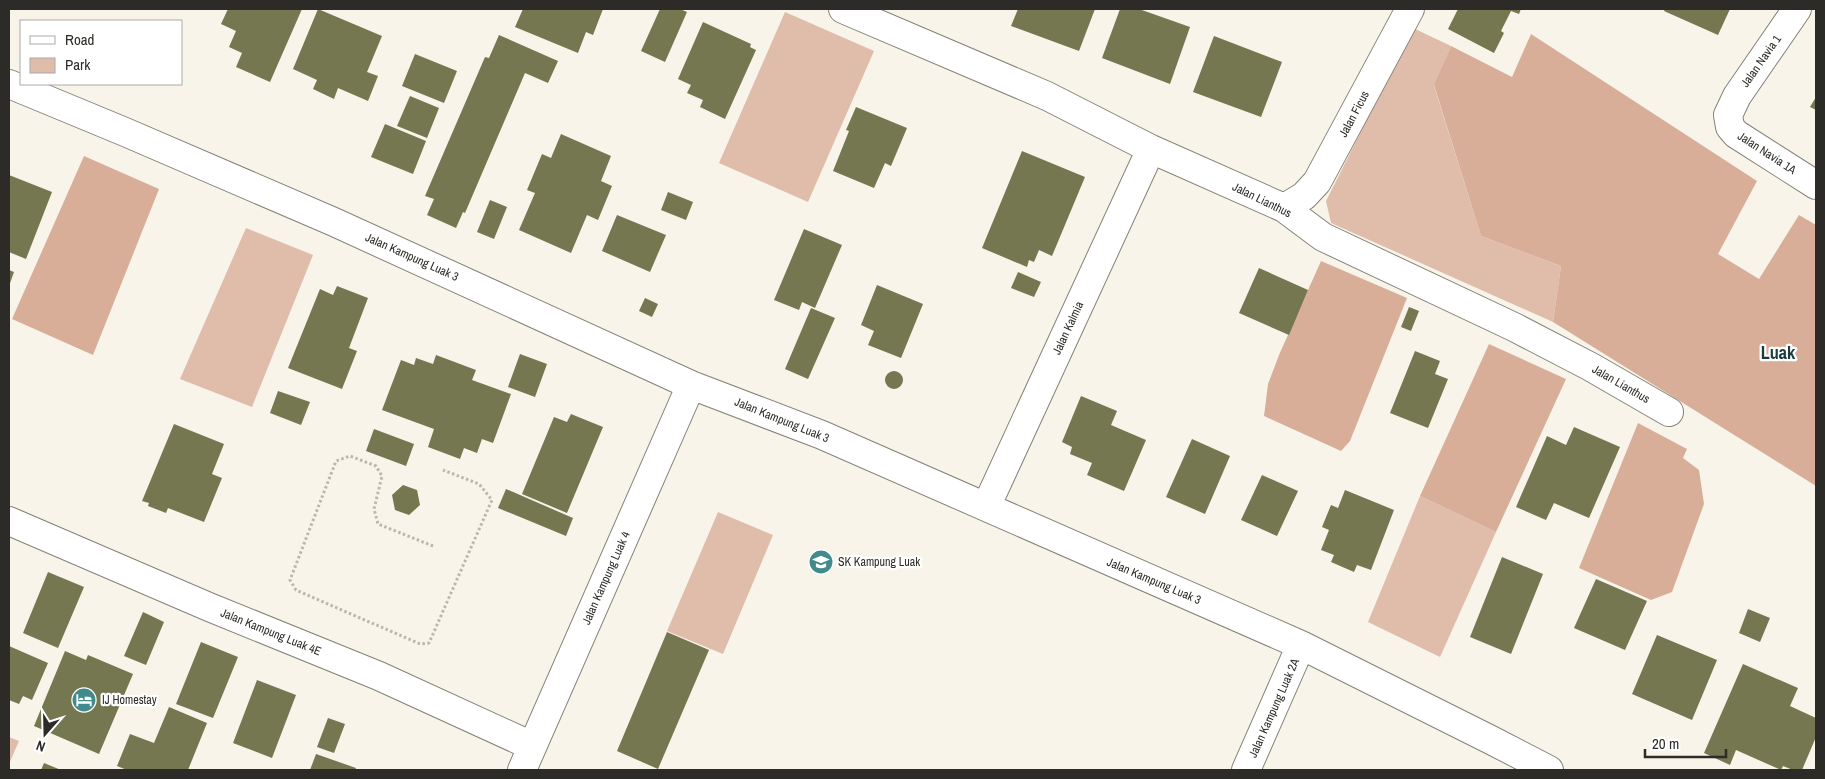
<svg xmlns="http://www.w3.org/2000/svg" width="1825" height="779" font-family="'Archivo Narrow',sans-serif">
  <style>
    .green { fill: #e0bcaa }
    .forest { fill: #d8ae99 }
    .building { fill: #747750 }
    .lines { fill: none; stroke-linecap: round; stroke-linejoin: round }
    .street-casing { stroke: #858278; stroke-width: 30 }
    .path { stroke: #bab7ae; stroke-width: 3; stroke-dasharray: 2.5 2.5; stroke-linecap: butt }
    .street { stroke: #fff; stroke-width: 28 }
    .labels { text-anchor: middle; stroke-width: 4.5; stroke-linejoin: round; paint-order: stroke }
    .street-label { font-size: 12px; fill: #2c2b27; stroke: #fff }
    .poi-label { font-size: 12px; fill: #2c2b27; stroke: #fff; text-anchor: start }
    .district-label { font-size: 18px; font-weight: bold; fill: #193c3d; stroke: #fff }
  </style>
  <rect width="100%" height="100%" fill="#f8f4e9"/>
  <path class="green" d="M 785,12 L 874,51 L 808,202 L 719,163 Z
    M 1413,28 L 1451,46 L 1434,86 L 1481,236 L 1561,266 L 1553,322 L 1331,223 L 1326,201 Z
    M 246,228 L 313,255 L 252,407 L 180,379 Z
    M 1420,496 L 1496,532 L 1440,657 L 1368,622 Z
    M 718,512 L 773,535 L 723,654 L 667,631 Z
    M 9,737 L 19,741 L 9,764 Z"/>
  <path class="forest" d="M 1531,34 L 1757,181 L 1718,254 L 1759,279 L 1799,215 L 1816,225 L 1816,486 L 1553,322 L 1561,266 L 1481,236 L 1434,85 L 1451,46 L 1512,77 Z
    M 84,156 L 159,189 L 93,355 L 12,319 Z
    M 1321,261 L 1407,298 L 1350,441 L 1341,451 L 1264,416 L 1268,384 L 1279,355 Z
    M 1489,344 L 1566,379 L 1496,532 L 1420,496 Z
    M 1638,423 L 1687,449 L 1683,458 L 1699,470 L 1704,504 L 1672,592 L 1651,600 L 1579,568 Z"/>
  <path class="building" d="M 228,9 L 302,9 L 270,82 L 236,67 L 242,53 L 229,47 L 236,31 L 221,24 Z
    M 318,9 L 382,36 L 367,72 L 378,76 L 368,101 L 338,88 L 334,99 L 313,89 L 317,80 L 293,69 Z
    M 523,9 L 603,9 L 593,35 L 586,32 L 578,53 L 515,27 Z
    M 660,9 L 680,9 L 687,12 L 665,62 L 641,51 Z
    M 1018,9 L 1095,9 L 1079,51 L 1011,26 Z
    M 1120,9 L 1139,9 L 1190,27 L 1170,84 L 1102,58 Z
    M 1458,9 L 1521,9 L 1519,14 L 1511,11 L 1501,31 L 1504,33 L 1494,53 L 1448,29 Z
    M 1665,9 L 1730,9 L 1718,35 L 1664,11 Z
    M 703,22 L 751,44 L 750,47 L 756,50 L 725,119 L 700,107 L 703,100 L 687,93 L 691,85 L 678,79 Z
    M 499,35 L 558,61 L 548,83 L 525,73 L 465,213 L 463,212 L 456,228 L 427,215 L 434,199 L 425,196 L 485,57 L 489,58 Z
    M 1214,36 L 1282,62 L 1261,117 L 1193,92 Z
    M 415,54 L 457,71 L 444,103 L 402,86 Z
    M 410,96 L 439,108 L 427,138 L 397,126 Z
    M 1816,97 L 1816,110 L 1810,107 Z
    M 856,107 L 907,128 L 891,166 L 885,163 L 874,188 L 833,171 L 849,131 L 846,130 Z
    M 385,124 L 426,141 L 413,174 L 371,157 Z
    M 561,134 L 611,156 L 601,181 L 612,186 L 598,220 L 587,215 L 571,253 L 519,230 L 535,193 L 527,190 L 542,154 L 551,158 Z
    M 1022,151 L 1085,177 L 1052,256 L 1039,250 L 1034,262 L 1029,260 L 1027,267 L 982,248 Z
    M 9,175 L 52,192 L 26,259 L 9,252 Z
    M 668,192 L 693,202 L 686,220 L 661,210 Z
    M 490,200 L 507,207 L 494,239 L 477,232 Z
    M 617,215 L 666,235 L 650,272 L 602,251 Z
    M 804,229 L 842,245 L 815,308 L 802,302 L 799,310 L 774,300 Z
    M 1259,268 L 1308,290 L 1289,335 L 1239,313 Z
    M 9,270 L 14,272 L 9,286 Z
    M 1018,272 L 1041,282 L 1034,297 L 1011,288 Z
    M 877,285 L 923,304 L 901,358 L 868,345 L 874,331 L 861,325 Z
    M 337,286 L 368,298 L 349,348 L 357,351 L 342,389 L 288,368 L 320,289 L 333,295 Z
    M 645,298 L 658,304 L 652,317 L 639,311 Z
    M 1409,307 L 1419,311 L 1411,331 L 1401,327 Z
    M 811,308 L 835,318 L 808,379 L 785,369 Z
    M 1415,351 L 1440,361 L 1435,374 L 1448,379 L 1428,428 L 1390,413 Z
    M 520,354 L 547,364 L 535,397 L 508,387 Z
    M 436,355 L 476,370 L 472,380 L 511,394 L 493,443 L 482,439 L 477,453 L 464,448 L 460,459 L 428,447 L 434,429 L 382,410 L 401,360 L 414,365 L 416,358 L 433,364 Z
    M885 380a9 9 0 1 1 18 0a9 9 0 1 1-18 0Z
    M 278,391 L 310,402 L 301,425 L 270,413 Z
    M 1081,396 L 1117,411 L 1111,425 L 1146,440 L 1124,491 L 1087,475 L 1092,463 L 1070,454 L 1072,447 L 1062,442 Z
    M 571,414 L 603,427 L 567,513 L 522,494 L 554,417 L 567,422 Z
    M 174,424 L 224,444 L 212,474 L 222,478 L 204,522 L 168,508 L 166,513 L 148,506 L 149,503 L 142,501 Z
    M 1574,427 L 1620,447 L 1589,518 L 1554,503 L 1546,520 L 1516,507 L 1547,436 L 1566,445 Z
    M 374,429 L 414,444 L 406,466 L 366,451 Z
    M 1192,439 L 1230,456 L 1205,514 L 1166,497 Z
    M 1262,475 L 1298,491 L 1277,536 L 1241,520 Z
    M 403,485 L 417,490 L 420,505 L 409,515 L 395,510 L 392,495 Z
    M 506,489 L 573,518 L 566,536 L 498,508 Z
    M 1345,490 L 1394,510 L 1371,570 L 1357,565 L 1354,572 L 1331,562 L 1334,555 L 1321,550 L 1329,530 L 1322,527 L 1331,505 L 1338,508 Z
    M 1502,557 L 1543,574 L 1511,654 L 1470,637 Z
    M 48,572 L 84,587 L 58,648 L 23,633 Z
    M 1596,579 L 1647,601 L 1625,650 L 1574,628 Z
    M 1748,609 L 1770,618 L 1760,642 L 1739,633 Z
    M 143,612 L 164,622 L 146,665 L 124,656 Z
    M 667,632 L 709,650 L 658,769 L 617,751 Z
    M 1657,635 L 1717,660 L 1692,720 L 1632,694 Z
    M 201,642 L 238,657 L 213,718 L 176,704 Z
    M 9,646 L 48,663 L 32,700 L 23,696 L 19,704 L 9,700 Z
    M 65,651 L 86,660 L 88,655 L 133,674 L 99,754 L 34,726 Z
    M 1743,664 L 1798,688 L 1790,706 L 1816,718 L 1816,737 L 1802,770 L 1793,770 L 1783,766 L 1781,770 L 1736,750 L 1730,765 L 1704,753 Z
    M 257,680 L 296,695 L 272,758 L 233,743 Z
    M 169,707 L 207,723 L 188,770 L 127,770 L 117,766 L 130,734 L 154,743 Z
    M 328,718 L 345,724 L 334,753 L 317,747 Z
    M 316,754 L 356,768 L 355,770 L 310,770 Z
    M 44,763 L 61,770 L 41,770 Z"/>
  <g class="lines">
    <defs>
      <path id="street" d="M 843,9 L 1047,96 L 1151,149 L 1284,208 L 1323,237 L 1514,327 L 1591,367 L 1669,412
        M 1797,9 L 1737,96 L 1728,115 L 1730,127 L 1736,134 L 1816,185
        M 9,84 L 125,132 L 334,222 L 691,385 L 822,435 L 1301,645 L 1491,740 L 1549,770
        M 1284,208 L 1304,196 L 1317,182 L 1410,9
        M 986,507 L 1151,149
        M 9,521 L 209,607 L 379,676 L 532,746
        M 522,770 L 691,385
        M 1246,770 L 1301,645"/>
    </defs>
    <use href="#street" class="street-casing"/>
    <path class="path" d="M 433,546 L 378,524 L 374,509 L 382,476 L 376,466 L 350,456 L 336,461 L 290,580 L 296,590 L 420,644 L 429,643 L 492,500 L 479,484 L 443,470"/>
    <use href="#street" class="street"/>
  </g>
  <defs>
    <symbol id="school-disc" viewBox="-11 -11 22 22"><circle r="9.5" fill="#428b8c" stroke="#fff"/><path d="M0-5L7-2L0 1L-7-2ZM-4 1L0 2.5L4 1V4Q0 6-4 4Z" fill="#fff"/></symbol>
    <symbol id="hotel-disc" viewBox="-11 -11 22 22"><circle r="9.5" fill="#428b8c" stroke="#fff"/><path d="M-6-4.5h1.5V1H6V5H4.5V3h-9V5H-6ZM-4 0a1.8 1.8 0 1 1 3.6 0ZM.5 0V-2.5h3Q6-2.5 6 0Z" fill="#fff"/></symbol>
  </defs>
  <g fill-rule="evenodd">
    <use href="#school-disc" x="807" y="548" width="28" height="28"/>
    <use href="#hotel-disc" x="70" y="686" width="28" height="28"/>
  </g>
  <g class="labels">
    <g class="street-label">
      <text transform="translate(1761 61) rotate(-55)" y="4">Jalan Navia 1</text>
      <text transform="translate(1354 114) rotate(-62)" y="4">Jalan Ficus</text>
      <text transform="translate(1767 153) rotate(33)" y="4">Jalan Navia 1A</text>
      <text transform="translate(1262 200) rotate(26)" y="4">Jalan Lianthus</text>
      <text transform="translate(412 257) rotate(24)" y="4">Jalan Kampung Luak 3</text>
      <text transform="translate(1068 328) rotate(-65)" y="4">Jalan Kalmia</text>
      <text transform="translate(1621 384) rotate(30)" y="4">Jalan Lianthus</text>
      <text transform="translate(782 420) rotate(22)" y="4">Jalan Kampung Luak 3</text>
      <text transform="translate(606 578) rotate(-66)" y="4">Jalan Kampung Luak 4</text>
      <text transform="translate(1154 581) rotate(23)" y="4">Jalan Kampung Luak 3</text>
      <text transform="translate(271 632) rotate(22)" y="4">Jalan Kampung Luak 4E</text>
      <text transform="translate(1274 708) rotate(-66)" y="4">Jalan Kampung Luak 2A</text>
    </g>
    <g class="poi-label">
      <text x="838" y="566">SK Kampung Luak</text>
      <text x="102" y="704">IJ Homestay</text>
    </g>
    <g class="district-label">
      <text x="1778" y="359">Luak</text>
    </g>
  </g>
  <rect width="1825" height="779" fill="none" stroke="#2c2b27" stroke-width="20"/>
  <rect x="20" y="20" width="162" height="65" fill="#ffffff" stroke="#abaaa9"/>
  <rect x="30" y="36" width="25" height="8" fill="#ffffff" stroke="#abaaa9"/>
  <text x="65" y="45" font-size="15" fill="#2c2b27">Road</text>
  <rect x="30" y="58" width="25" height="15" fill="#e0bcaa" stroke="#abaaa9"/>
  <text x="65" y="70" font-size="15" fill="#2c2b27">Park</text>
  <g transform="translate(45 734) rotate(200)" stroke="#ffffff" stroke-width="4" paint-order="stroke">
  <path d="M0-4L9 19L0 12L-9 19Z" fill="#2c2b27"/>
  <text y="-8" font-size="14" font-weight="bold" text-anchor="middle" fill="#2c2b27">N</text>
  </g>
  <path d="M1645 749v8h81v-8" fill="none" stroke="#2c2b27" stroke-width="2.5"/>
  <text x="1652" y="749" font-size="15" fill="#2c2b27" stroke="#ffffff" stroke-width="4" paint-order="stroke">20 m</text>
</svg>
